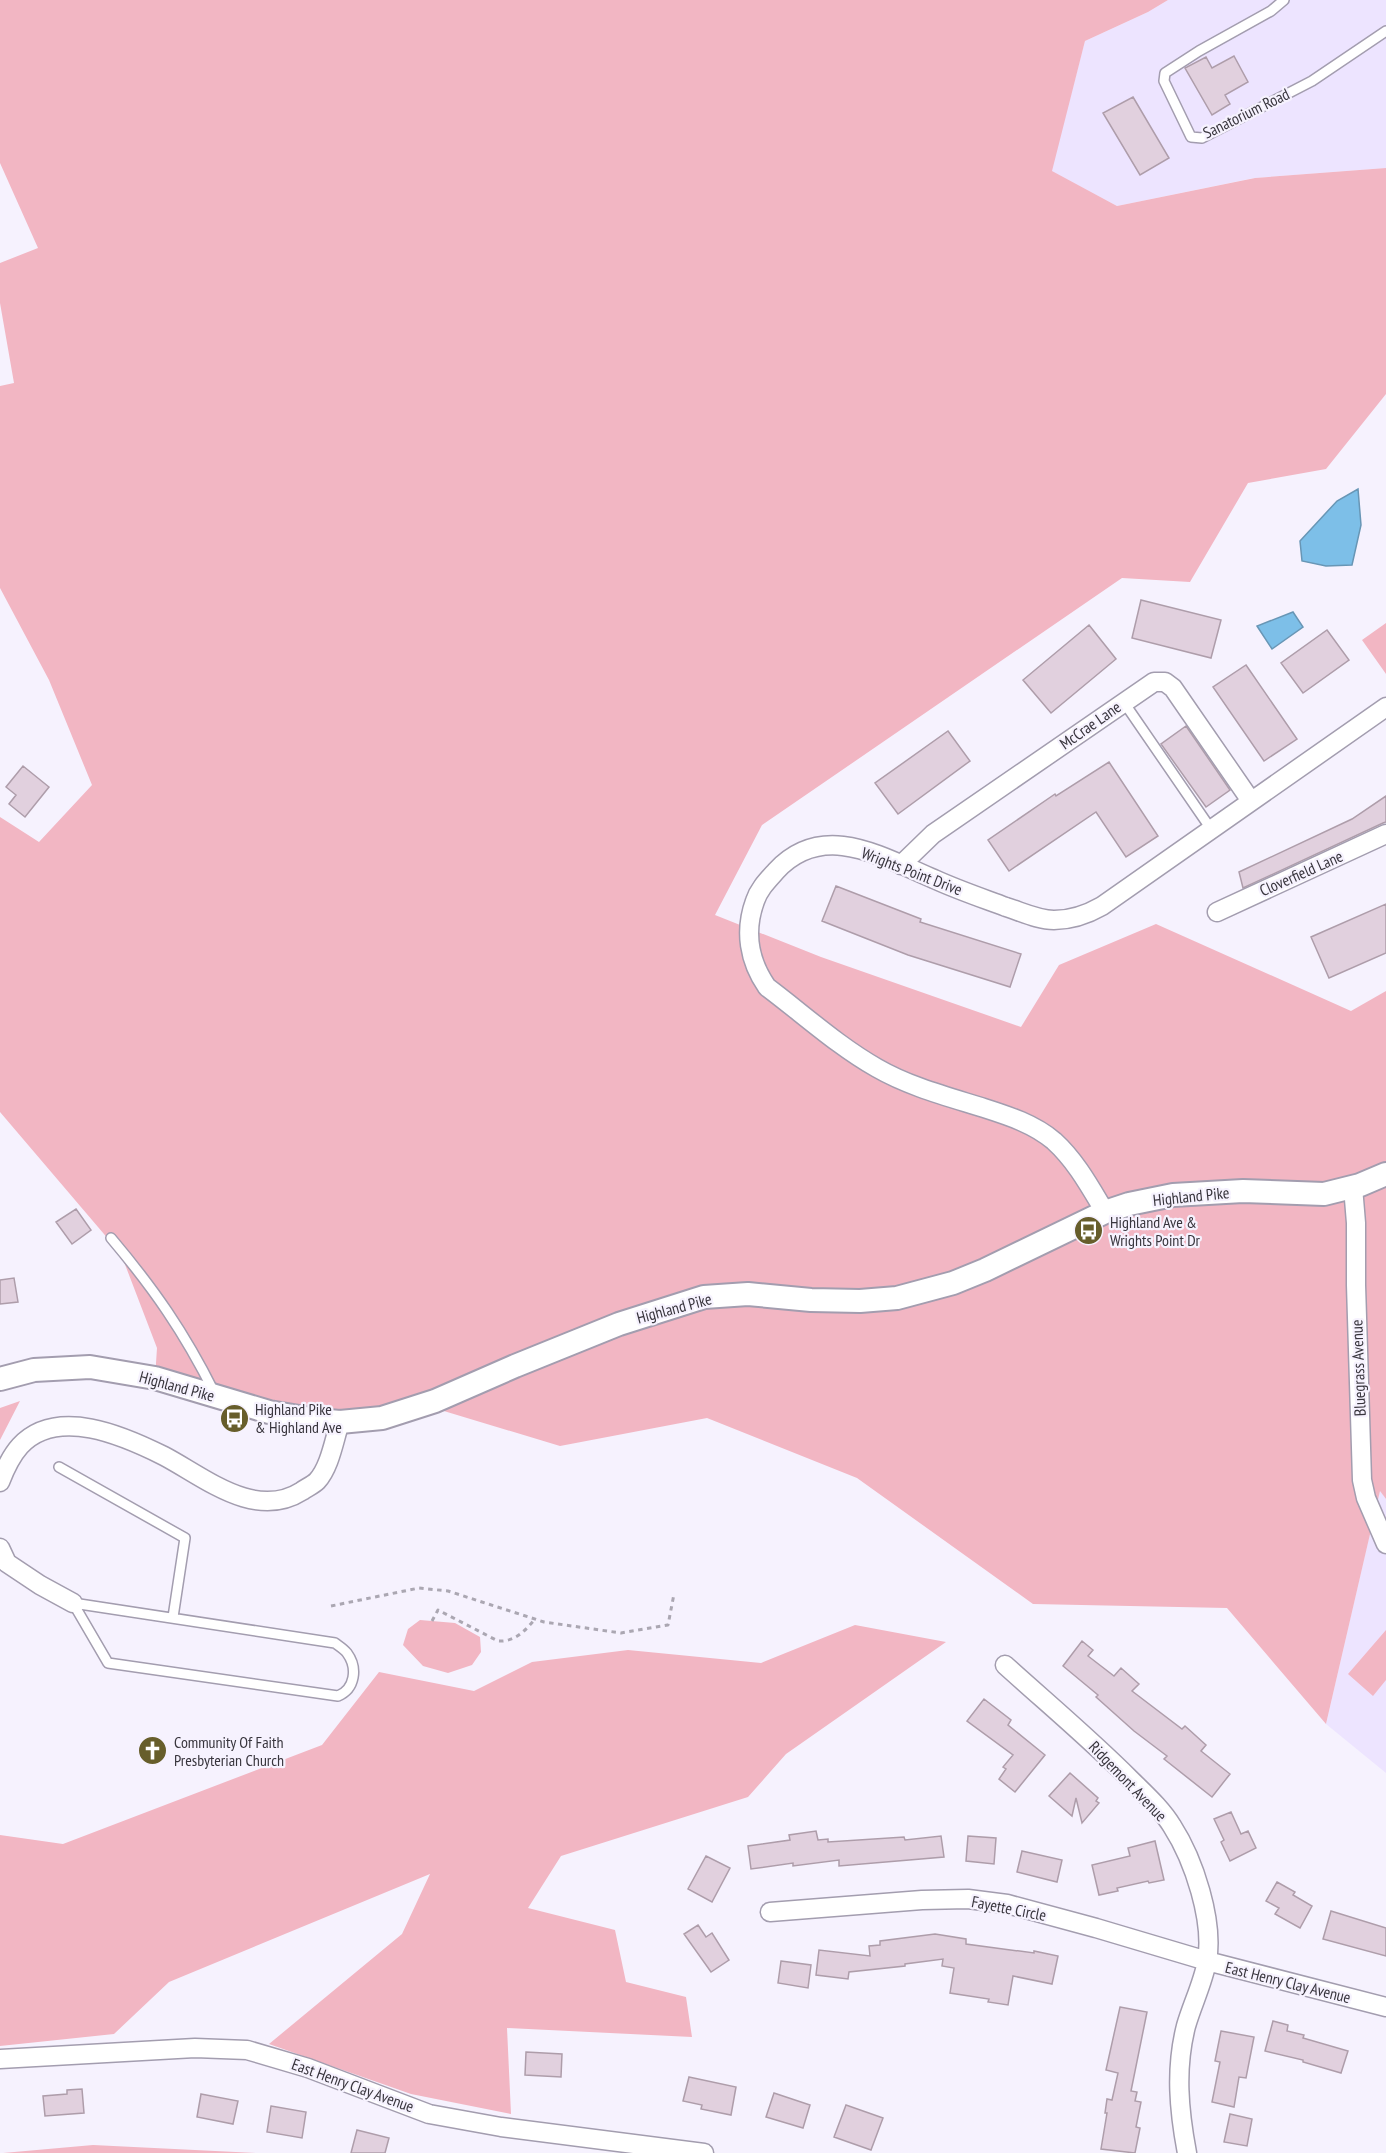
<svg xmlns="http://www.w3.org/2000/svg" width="1386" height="2153" font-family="'PT Sans Narrow',sans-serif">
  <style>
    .built { fill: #ede4ff }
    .green { fill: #f2b6c3 }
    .water { fill: #7dbfe8; stroke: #6896b5; stroke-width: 1.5 }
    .building { fill: #e1d0de; stroke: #ae9daa; stroke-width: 1.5 }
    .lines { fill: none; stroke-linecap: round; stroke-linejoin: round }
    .service-casing { stroke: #a39daf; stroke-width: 12 }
    .minor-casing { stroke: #a39daf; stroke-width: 21 }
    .tertiary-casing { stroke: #a39daf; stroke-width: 26 }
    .path { stroke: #aba7b2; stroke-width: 3; stroke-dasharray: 4.5 4.5; stroke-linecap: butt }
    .service { stroke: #fff; stroke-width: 9 }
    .minor { stroke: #fff; stroke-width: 18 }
    .tertiary { stroke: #fff; stroke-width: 22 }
    .labels { text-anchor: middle; stroke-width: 4.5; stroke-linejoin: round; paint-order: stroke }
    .street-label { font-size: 16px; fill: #38353d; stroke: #f6f2fe }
    .poi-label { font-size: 16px; fill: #38353d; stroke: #f6f2fe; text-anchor: start }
  </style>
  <rect width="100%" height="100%" fill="#f6f2fe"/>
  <path class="built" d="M 1168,0 L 1386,0 L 1386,168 L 1254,178 L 1117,206 L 1051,171 L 1085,41 L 1148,12 Z
    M 1380,1490 L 1386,1499 L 1386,1773 L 1326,1724 Z"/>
  <path class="green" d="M 0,0 L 1168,0 L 1148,12 L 1085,41 L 1052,171 L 1117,206 L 1255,178 L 1386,168 L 1386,394 L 1326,469 L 1248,483 L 1190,582 L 1122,578 L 762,825 L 715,915 L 821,957 L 1021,1027 L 1059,965 L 1156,924 L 1351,1011 L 1386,991 L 1386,1499 L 1380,1491 L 1326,1724 L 1227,1608 L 1033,1604 L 857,1478 L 707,1418 L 560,1446 L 424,1405 L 340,1422 L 155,1378 L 157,1348 L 121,1254 L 0,1112 L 0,817 L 39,842 L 92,785 L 49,680 L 0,588 L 0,386 L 14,383 L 0,303 L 0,263 L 38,248 L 0,163 Z
    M 1386,623 L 1386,674 L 1362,640 Z
    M 20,1401 L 0,1440 L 0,1408 Z
    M 420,1620 L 455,1623 L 480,1637 L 481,1652 L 472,1665 L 448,1673 L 423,1666 L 403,1645 L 408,1629 Z
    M 855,1625 L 946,1642 L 786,1754 L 748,1797 L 561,1856 L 528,1908 L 615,1930 L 626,1982 L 686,1997 L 692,2037 L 507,2028 L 511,2114 L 411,2094 L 269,2044 L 402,1934 L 430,1874 L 169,1982 L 114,2034 L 0,2046 L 0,1835 L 63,1844 L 322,1745 L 379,1672 L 474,1691 L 532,1662 L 628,1650 L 761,1663 Z
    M 1386,1630 L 1386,1680 L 1373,1696 L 1348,1674 Z
    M 93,2145 L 256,2153 L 3,2153 Z"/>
  <path class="water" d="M 1358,489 L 1361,525 L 1352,565 L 1326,566 L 1302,561 L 1300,541 L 1337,501 Z
    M 1293,612 L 1303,627 L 1272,649 L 1257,626 Z"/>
  <path class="building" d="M 1234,56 L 1248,82 L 1225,95 L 1230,104 L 1212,115 L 1185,68 L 1206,57 L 1212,68 Z
    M 1133,97 L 1169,158 L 1140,175 L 1103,113 Z
    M 1141,600 L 1221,620 L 1211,658 L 1132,638 Z
    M 1089,625 L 1116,659 L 1051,713 L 1023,680 Z
    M 1327,630 L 1349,660 L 1303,693 L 1281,663 Z
    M 1246,665 L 1297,739 L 1264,761 L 1213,687 Z
    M 1186,726 L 1230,790 L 1206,807 L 1161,744 Z
    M 948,731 L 970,761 L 898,814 L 875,783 Z
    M 1109,762 L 1158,836 L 1126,857 L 1096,812 L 1009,871 L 988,840 L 1055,794 L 1056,796 Z
    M 23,766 L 49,787 L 25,817 L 9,804 L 16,795 L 6,787 Z
    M 1386,796 L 1386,822 L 1383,823 L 1243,888 L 1239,872 L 1352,819 Z
    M 836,886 L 921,919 L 920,922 L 1021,954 L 1010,987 L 908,955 L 822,921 Z
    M 1386,904 L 1386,953 L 1329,978 L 1311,937 Z
    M 76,1209 L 91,1230 L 72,1244 L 56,1222 Z
    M 14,1278 L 18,1302 L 0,1304 L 0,1280 Z
    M 1082,1641 L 1093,1650 L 1088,1656 L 1114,1676 L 1121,1668 L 1139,1684 L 1132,1691 L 1182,1729 L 1185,1726 L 1206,1745 L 1201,1751 L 1230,1774 L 1212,1797 L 1164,1759 L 1167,1756 L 1134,1731 L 1096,1697 L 1098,1695 L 1063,1666 Z
    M 984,1699 L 1011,1720 L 1008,1725 L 1045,1755 L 1015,1792 L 999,1779 L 1006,1769 L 1003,1767 L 1013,1755 L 967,1721 Z
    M 1070,1773 L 1098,1798 L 1096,1801 L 1099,1803 L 1082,1823 L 1076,1798 L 1072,1816 L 1049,1796 Z
    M 1231,1812 L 1241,1834 L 1248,1831 L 1256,1848 L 1230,1861 L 1221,1842 L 1224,1840 L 1214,1819 Z
    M 816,1831 L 818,1840 L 828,1839 L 828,1842 L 904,1837 L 905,1840 L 941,1836 L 944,1857 L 839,1866 L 839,1860 L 793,1866 L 793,1863 L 751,1869 L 748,1846 L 790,1840 L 789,1835 Z
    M 968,1836 L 996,1838 L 994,1864 L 966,1861 Z
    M 1155,1841 L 1164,1880 L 1149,1883 L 1148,1881 L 1117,1888 L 1118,1891 L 1099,1895 L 1092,1865 L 1130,1856 L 1128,1848 Z
    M 1022,1851 L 1062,1860 L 1057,1882 L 1017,1872 Z
    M 706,1856 L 730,1868 L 712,1902 L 688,1889 Z
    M 1277,1882 L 1295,1892 L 1293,1895 L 1312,1906 L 1300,1928 L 1275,1914 L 1279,1908 L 1266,1901 Z
    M 1331,1911 L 1386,1928 L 1386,1956 L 1323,1939 Z
    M 698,1925 L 706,1937 L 712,1933 L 729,1960 L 711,1972 L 684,1934 Z
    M 935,1934 L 966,1939 L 966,1944 L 1034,1953 L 1034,1951 L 1058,1956 L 1052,1984 L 1013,1976 L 1008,2005 L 988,2002 L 989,1999 L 950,1993 L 954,1968 L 942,1966 L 943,1959 L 905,1964 L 905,1966 L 849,1972 L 848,1979 L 816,1975 L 819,1950 L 870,1956 L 869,1946 L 880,1945 L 880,1941 Z
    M 781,1961 L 811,1965 L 808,1988 L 778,1983 Z
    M 1120,2007 L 1147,2012 L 1131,2091 L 1137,2092 L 1135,2101 L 1141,2102 L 1136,2127 L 1140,2128 L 1135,2153 L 1101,2149 L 1107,2113 L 1105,2113 L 1107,2099 L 1112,2100 L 1118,2073 L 1106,2070 Z
    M 1273,2021 L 1288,2025 L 1287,2031 L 1304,2035 L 1303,2038 L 1348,2051 L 1341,2073 L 1303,2062 L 1303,2060 L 1265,2051 Z
    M 1221,2031 L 1254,2037 L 1246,2078 L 1239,2077 L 1234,2107 L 1212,2102 L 1220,2062 L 1215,2061 Z
    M 526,2052 L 562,2054 L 561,2077 L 525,2075 Z
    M 689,2077 L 736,2087 L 731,2115 L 701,2109 L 702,2105 L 683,2101 Z
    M 82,2089 L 84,2113 L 45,2116 L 43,2096 L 67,2094 L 67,2090 Z
    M 774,2093 L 810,2105 L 803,2128 L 766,2117 Z
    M 201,2094 L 238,2101 L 233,2124 L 197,2117 Z
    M 846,2105 L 883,2118 L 871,2150 L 834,2137 Z
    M 271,2106 L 306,2112 L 302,2138 L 267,2132 Z
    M 1230,2114 L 1252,2119 L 1247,2146 L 1224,2142 Z
    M 357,2130 L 389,2138 L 385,2153 L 351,2153 Z"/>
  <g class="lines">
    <defs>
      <path id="service" d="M 1284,0 L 1271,11 L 1199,51 L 1165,73 L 1164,81 L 1191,137 L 1202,138 L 1312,81 L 1386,31
        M 1123,701 L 1211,829
        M 111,1238 C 154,1289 184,1332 214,1392
        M 59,1467 L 185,1538 L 173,1617
        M 73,1603 L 335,1643 C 339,1646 344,1649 347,1653 C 358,1668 355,1689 338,1696 L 108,1663 Z"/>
      <path id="minor" d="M 901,865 L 933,834 L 1154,682 L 1165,682 L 1173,688 L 1251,801
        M 1217,912 L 1386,834
        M 1353,1187 L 1356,1223 L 1356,1285 L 1362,1480 L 1366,1498 L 1386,1544
        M 1105,1212 C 1090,1187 1076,1161 1054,1141 C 1034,1124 1009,1116 984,1108 C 949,1097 910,1087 877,1068 C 838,1046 803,1014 767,987 C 749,961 744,931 755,901 C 759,889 767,881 776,871 C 823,820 882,857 934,879 C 958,890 982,898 1006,907 C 1022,912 1038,920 1054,920 C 1070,920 1088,914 1102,906 L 1386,707
        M 0,1482 C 5,1469 11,1456 20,1446 C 57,1406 124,1436 164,1456 C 204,1477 255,1521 302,1491 C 306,1488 313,1485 317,1481 C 330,1467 334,1440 340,1422
        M 0,1548 L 7,1563 L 40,1585 L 73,1603
        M 1005,1665 C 1047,1703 1090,1739 1130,1779 C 1145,1794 1161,1808 1172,1826 C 1194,1860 1214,1921 1207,1961 C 1203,1983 1192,2005 1186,2026 C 1175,2069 1179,2111 1187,2153
        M 770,1912 L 922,1900 L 968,1899 L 1007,1904 L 1096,1928 L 1207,1961 L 1386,2007
        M 0,2059 L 195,2048 L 247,2050 L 308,2068 L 429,2114 L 501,2127 L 704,2153"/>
      <path id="tertiary" d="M 0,1379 L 34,1370 L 90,1367 L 155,1378 L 269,1412 L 317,1420 L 340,1422 L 382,1418 L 435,1401 L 515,1366 L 619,1324 L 704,1297 L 748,1294 L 811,1300 L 860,1301 L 897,1298 L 953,1283 L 985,1270 L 1105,1212 L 1129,1204 L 1173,1195 L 1243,1191 L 1324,1194 L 1360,1185 L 1386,1174"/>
    </defs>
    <use href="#service" class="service-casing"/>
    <use href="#minor" class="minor-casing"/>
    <use href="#tertiary" class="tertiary-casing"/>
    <path class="path" d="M 331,1606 L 419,1588 L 448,1591 L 544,1622 L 621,1633 L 668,1625 L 674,1594
      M 432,1621 L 438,1610 L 498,1641 C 515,1642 525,1631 535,1619"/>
    <use href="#service" class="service"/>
    <use href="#minor" class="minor"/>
    <use href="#tertiary" class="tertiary"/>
  </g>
  <defs>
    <symbol id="bus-disc" viewBox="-11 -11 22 22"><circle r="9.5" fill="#675e2b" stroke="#f6f2fe"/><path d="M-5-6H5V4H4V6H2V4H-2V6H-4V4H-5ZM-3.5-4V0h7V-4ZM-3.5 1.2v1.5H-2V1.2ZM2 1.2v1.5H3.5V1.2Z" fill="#fff"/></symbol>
    <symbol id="church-disc" viewBox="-11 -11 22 22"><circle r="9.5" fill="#675e2b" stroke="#f6f2fe"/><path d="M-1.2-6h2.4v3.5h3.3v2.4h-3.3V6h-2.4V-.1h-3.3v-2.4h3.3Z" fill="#fff"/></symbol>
  </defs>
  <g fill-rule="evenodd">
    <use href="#bus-disc" x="1072" y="1214" width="33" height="33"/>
    <use href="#bus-disc" x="218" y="1402" width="33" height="33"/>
    <use href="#church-disc" x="136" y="1734" width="33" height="33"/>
  </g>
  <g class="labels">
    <g class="street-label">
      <text transform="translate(1246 113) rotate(-26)" y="6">Sanatorium Road</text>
      <text transform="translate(1090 725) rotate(-35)" y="6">McCrae Lane</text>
      <text transform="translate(912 871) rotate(21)" y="6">Wrights Point Drive</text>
      <text transform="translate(1301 873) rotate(-24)" y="6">Cloverfield Lane</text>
      <text transform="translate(1191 1196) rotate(-6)" y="6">Highland Pike</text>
      <text transform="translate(674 1308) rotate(-15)" y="6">Highland Pike</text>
      <text transform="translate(1358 1368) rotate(-92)" y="6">Bluegrass Avenue</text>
      <text transform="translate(177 1386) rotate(15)" y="6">Highland Pike</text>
      <text transform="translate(1128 1781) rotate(46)" y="6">Ridgemont Avenue</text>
      <text transform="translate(1009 1908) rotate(11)" y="6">Fayette Circle</text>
      <text transform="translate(1288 1982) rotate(14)" y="6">East Henry Clay Avenue</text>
      <text transform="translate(353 2085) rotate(20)" y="6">East Henry Clay Avenue</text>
    </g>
    <g class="poi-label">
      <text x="1110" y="1228">Highland Ave &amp;<tspan x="1110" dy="18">Wrights Point Dr</tspan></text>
      <text x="255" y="1415">Highland Pike<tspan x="255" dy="18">&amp; Highland Ave</tspan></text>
      <text x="174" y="1748">Community Of Faith<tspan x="174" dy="18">Presbyterian Church</tspan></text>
    </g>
  </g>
</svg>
